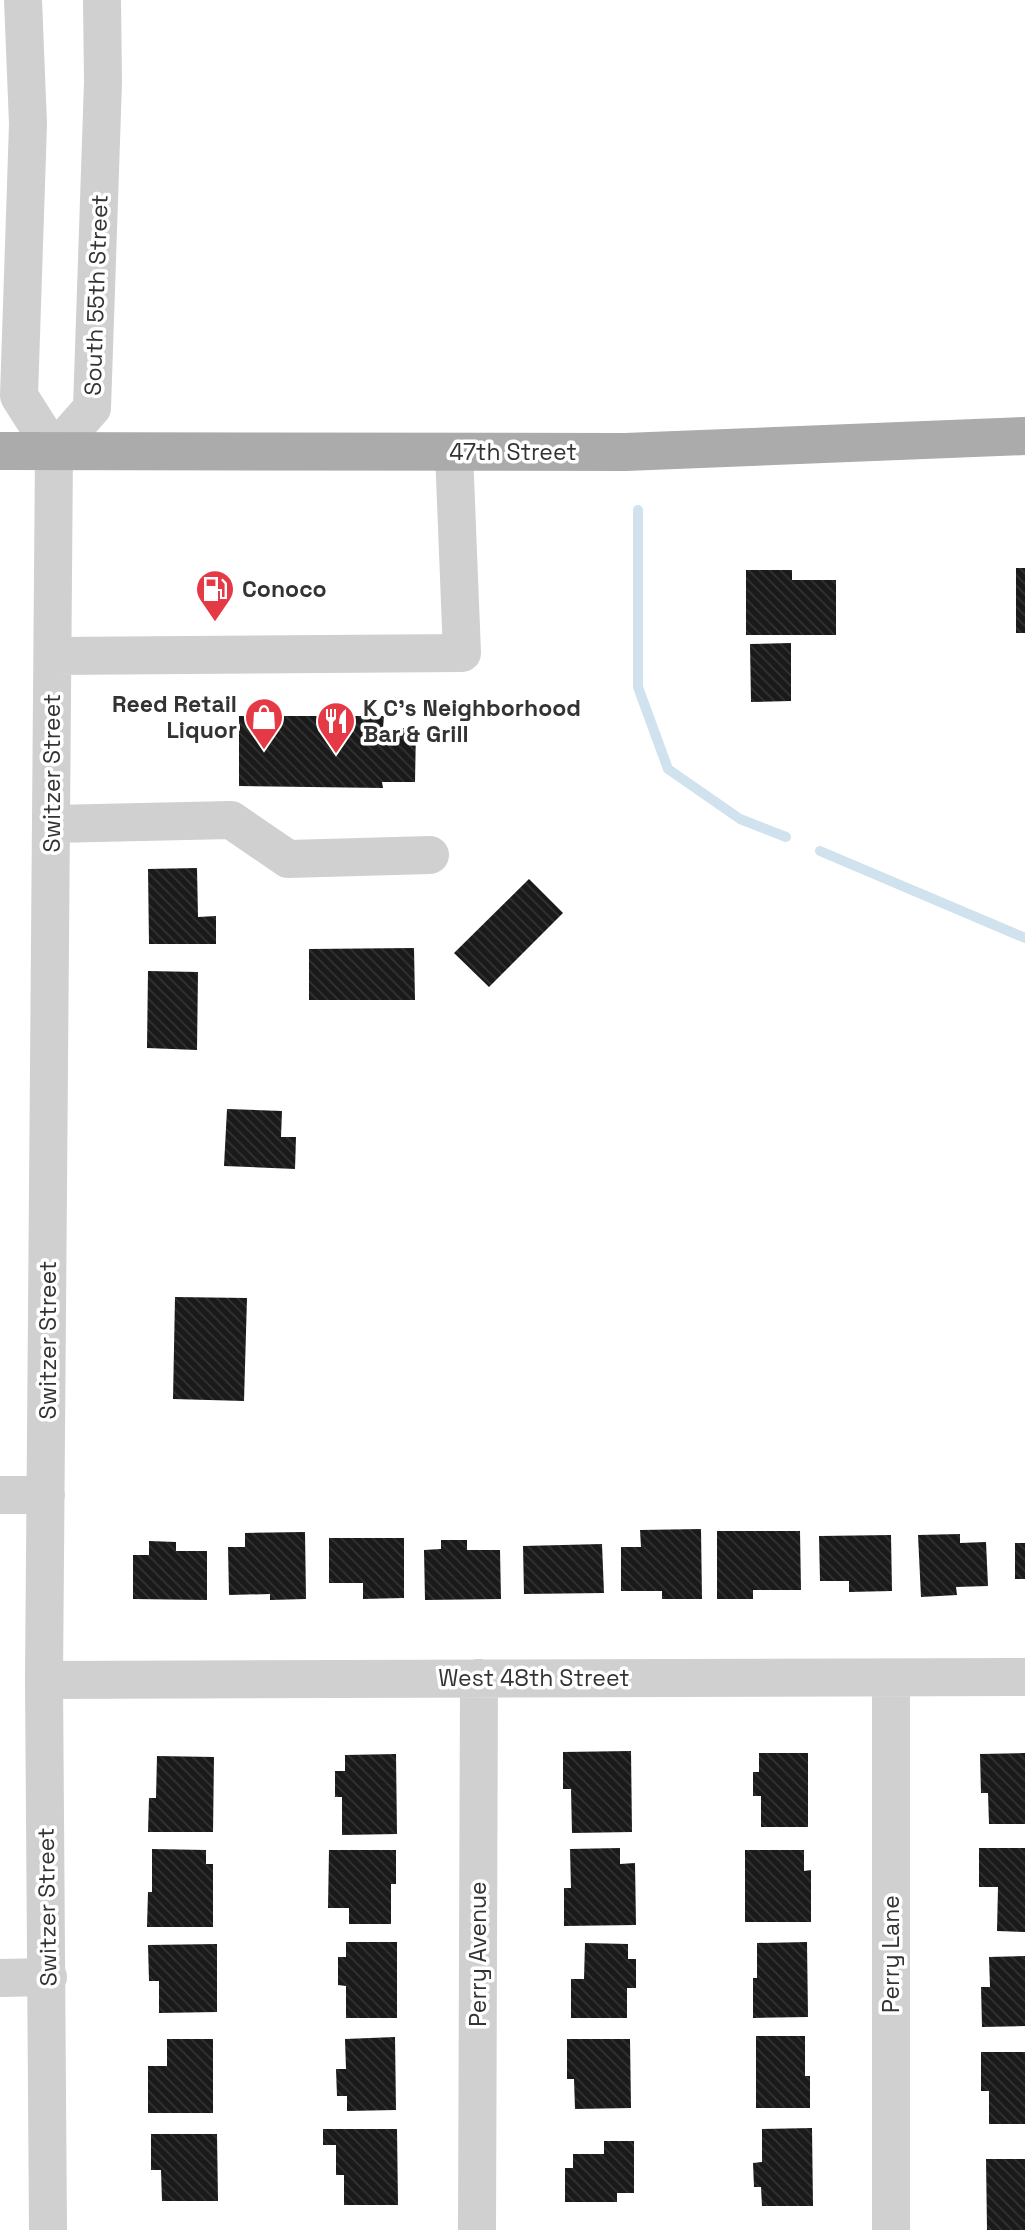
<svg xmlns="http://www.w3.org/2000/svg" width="1025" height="2230" font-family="'Space Grotesk',sans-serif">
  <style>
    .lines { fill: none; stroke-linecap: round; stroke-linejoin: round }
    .stream { stroke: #cfe2ee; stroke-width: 10 }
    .building { fill: url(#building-back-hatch) }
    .minor { stroke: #d0d0d0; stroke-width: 38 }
    .major { stroke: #ababab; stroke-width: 38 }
    .labels { text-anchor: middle; stroke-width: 7; stroke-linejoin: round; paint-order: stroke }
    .street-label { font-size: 23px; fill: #333; stroke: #fff }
    .poi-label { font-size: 23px; font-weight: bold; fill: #333; stroke: #fff; text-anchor: start }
  </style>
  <defs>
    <pattern id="building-back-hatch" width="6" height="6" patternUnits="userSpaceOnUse" patternTransform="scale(1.75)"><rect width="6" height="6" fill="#1a1a1a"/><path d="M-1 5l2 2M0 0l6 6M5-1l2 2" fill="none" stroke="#333"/></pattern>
  </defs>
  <rect width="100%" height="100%" fill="#fff"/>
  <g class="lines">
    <path class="stream" d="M 638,510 L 638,687 L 668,769 L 740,819 L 786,837
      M 820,851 L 1025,938"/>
  </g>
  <path class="building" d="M 1016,568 L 1025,568 L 1025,633 L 1016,633 Z
    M 746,570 L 792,570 L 792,580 L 836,580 L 836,635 L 746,635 Z
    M 791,643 L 791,701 L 751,702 L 750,644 Z
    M 239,716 L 384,716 L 383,728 L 416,728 L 415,782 L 382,782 L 383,788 L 239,786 Z
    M 197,868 L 198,917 L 216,916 L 216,944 L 149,944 L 148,869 Z
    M 529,879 L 563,913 L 489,987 L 454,953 Z
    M 414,948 L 415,1000 L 309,1000 L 309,949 Z
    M 148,971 L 198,972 L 197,1050 L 147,1048 Z
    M 227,1109 L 282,1111 L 281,1137 L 296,1137 L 295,1169 L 224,1166 Z
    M 175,1297 L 247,1298 L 244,1401 L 173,1399 Z
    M 701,1529 L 702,1599 L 662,1599 L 662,1591 L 621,1591 L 621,1547 L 641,1547 L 640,1530 Z
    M 717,1531 L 800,1531 L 801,1590 L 753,1590 L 753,1599 L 717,1599 Z
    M 305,1532 L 306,1599 L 270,1600 L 270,1594 L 229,1595 L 228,1547 L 245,1547 L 245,1533 Z
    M 960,1534 L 960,1543 L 986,1542 L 988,1586 L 956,1587 L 957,1595 L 921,1597 L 918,1535 Z
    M 891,1535 L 892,1591 L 849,1592 L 849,1581 L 820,1581 L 819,1536 Z
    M 329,1538 L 404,1538 L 404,1598 L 363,1599 L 363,1583 L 329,1583 Z
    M 441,1540 L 467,1540 L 467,1550 L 500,1550 L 501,1599 L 425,1600 L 424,1550 L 441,1549 Z
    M 149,1541 L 176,1542 L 176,1551 L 207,1551 L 207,1600 L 133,1599 L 133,1555 L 149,1555 Z
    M 1015,1543 L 1025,1543 L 1025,1579 L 1015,1579 Z
    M 602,1544 L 604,1593 L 524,1594 L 523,1546 Z
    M 631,1751 L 632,1832 L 572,1833 L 571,1789 L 563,1789 L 563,1752 Z
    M 759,1753 L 808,1753 L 808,1827 L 761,1827 L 761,1796 L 753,1796 L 753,1772 L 759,1772 Z
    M 1025,1753 L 1025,1824 L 989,1824 L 988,1793 L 981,1793 L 980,1754 Z
    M 396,1754 L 397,1834 L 342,1835 L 342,1797 L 335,1797 L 335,1771 L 345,1771 L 345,1755 Z
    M 157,1756 L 214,1757 L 213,1832 L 148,1832 L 149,1798 L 156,1798 Z
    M 620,1848 L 620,1864 L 635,1863 L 636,1925 L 564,1926 L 564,1888 L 571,1888 L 570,1849 Z
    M 979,1848 L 1025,1848 L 1025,1932 L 997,1931 L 998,1887 L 979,1887 Z
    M 152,1849 L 206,1850 L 206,1864 L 213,1864 L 213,1927 L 147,1927 L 148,1892 L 152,1892 Z
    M 329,1850 L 396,1850 L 396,1884 L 391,1884 L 391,1924 L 349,1924 L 349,1908 L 328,1908 Z
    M 745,1850 L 804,1850 L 804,1871 L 811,1870 L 811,1922 L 745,1922 Z
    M 346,1942 L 397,1942 L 397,2018 L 346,2018 L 346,1986 L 338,1985 L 338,1957 L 346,1957 Z
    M 807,1942 L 808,2017 L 753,2018 L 753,1978 L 757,1978 L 757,1943 Z
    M 585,1943 L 628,1944 L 628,1959 L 636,1959 L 636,1988 L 627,1988 L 627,2018 L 571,2018 L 571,1979 L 584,1979 Z
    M 217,1944 L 217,2012 L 159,2013 L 159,1981 L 149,1981 L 148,1945 Z
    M 1025,1956 L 1025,2026 L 982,2027 L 981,1987 L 990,1987 L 989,1957 Z
    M 756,2036 L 805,2036 L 805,2076 L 810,2076 L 810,2108 L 756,2108 Z
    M 395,2037 L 396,2110 L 347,2111 L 347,2096 L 337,2096 L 336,2069 L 346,2069 L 345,2039 Z
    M 167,2039 L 213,2039 L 213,2113 L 148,2113 L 148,2066 L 167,2066 Z
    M 567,2039 L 630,2039 L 631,2108 L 575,2109 L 574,2079 L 567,2079 Z
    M 981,2052 L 1025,2052 L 1025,2124 L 989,2124 L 989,2091 L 981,2091 Z
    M 812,2128 L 813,2206 L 762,2206 L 761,2187 L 754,2187 L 753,2163 L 762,2162 L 762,2129 Z
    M 323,2129 L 397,2129 L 398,2205 L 344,2205 L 344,2175 L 336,2175 L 336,2145 L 323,2145 Z
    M 151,2134 L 217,2134 L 218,2201 L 162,2201 L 161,2170 L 151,2170 Z
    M 604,2141 L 634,2141 L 634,2193 L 617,2193 L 617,2202 L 565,2202 L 565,2168 L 573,2168 L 573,2154 L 604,2154 Z
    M 986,2159 L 1025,2159 L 1025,2230 L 987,2230 Z"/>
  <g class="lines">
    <path class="minor" d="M 23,0 L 28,124 L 19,396 L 54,451
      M 54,451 L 92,408 L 103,82 L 102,0
      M 53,656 L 462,653 L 454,452
      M 52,824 L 231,820 L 288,859 L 430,855
      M 0,1495 L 46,1495
      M 891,1678 L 891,2230
      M 44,1680 L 1025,1677
      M 0,1978 L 48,1977
      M 48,2230 L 44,1680 L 54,451
      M 477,2230 L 479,1678"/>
    <path class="major" d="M 0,451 L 625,452 L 1025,436"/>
  </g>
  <defs>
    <symbol id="fuel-pin" viewBox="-11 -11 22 30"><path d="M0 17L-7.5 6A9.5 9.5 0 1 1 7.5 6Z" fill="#e63946" stroke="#fff"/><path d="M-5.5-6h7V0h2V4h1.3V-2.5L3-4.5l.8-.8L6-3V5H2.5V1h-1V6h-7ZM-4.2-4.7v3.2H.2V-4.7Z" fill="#fff"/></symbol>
    <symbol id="shop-pin" viewBox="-11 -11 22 30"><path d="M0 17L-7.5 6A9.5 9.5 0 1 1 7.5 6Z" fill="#e63946" stroke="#fff"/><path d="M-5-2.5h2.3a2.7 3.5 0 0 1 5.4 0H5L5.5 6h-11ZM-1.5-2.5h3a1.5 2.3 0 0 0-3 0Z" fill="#fff"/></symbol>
    <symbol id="restaurant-pin" viewBox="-11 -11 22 30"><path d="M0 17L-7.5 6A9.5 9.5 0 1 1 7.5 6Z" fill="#e63946" stroke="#fff"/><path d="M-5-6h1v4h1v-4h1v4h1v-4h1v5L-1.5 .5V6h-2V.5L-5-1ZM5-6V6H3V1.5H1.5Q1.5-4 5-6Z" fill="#fff"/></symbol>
  </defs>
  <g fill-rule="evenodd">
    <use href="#fuel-pin" x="193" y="567" width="44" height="60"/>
    <use href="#shop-pin" x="242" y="695" width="44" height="60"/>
    <use href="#restaurant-pin" x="314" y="699" width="44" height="60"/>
  </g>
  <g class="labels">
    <g class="street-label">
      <text transform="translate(96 295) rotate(-88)" y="8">South 55th Street</text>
      <text x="513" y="460">47th Street</text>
      <text transform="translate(52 773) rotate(-90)" y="8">Switzer Street</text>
      <text transform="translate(48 1340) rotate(-90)" y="8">Switzer Street</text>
      <text x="534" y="1686">West 48th Street</text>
      <text transform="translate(47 1907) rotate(-91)" y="8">Switzer Street</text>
      <text transform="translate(478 1954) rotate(-90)" y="8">Perry Avenue</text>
      <text transform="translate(891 1954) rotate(-90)" y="8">Perry Lane</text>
    </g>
    <g class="poi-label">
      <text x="242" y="597">Conoco</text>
      <text x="237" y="712" text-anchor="end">Reed Retail<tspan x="237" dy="26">Liquor</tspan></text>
      <text x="363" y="716">K C's Neighborhood<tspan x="363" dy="26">Bar &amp; Grill</tspan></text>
    </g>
  </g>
</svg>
